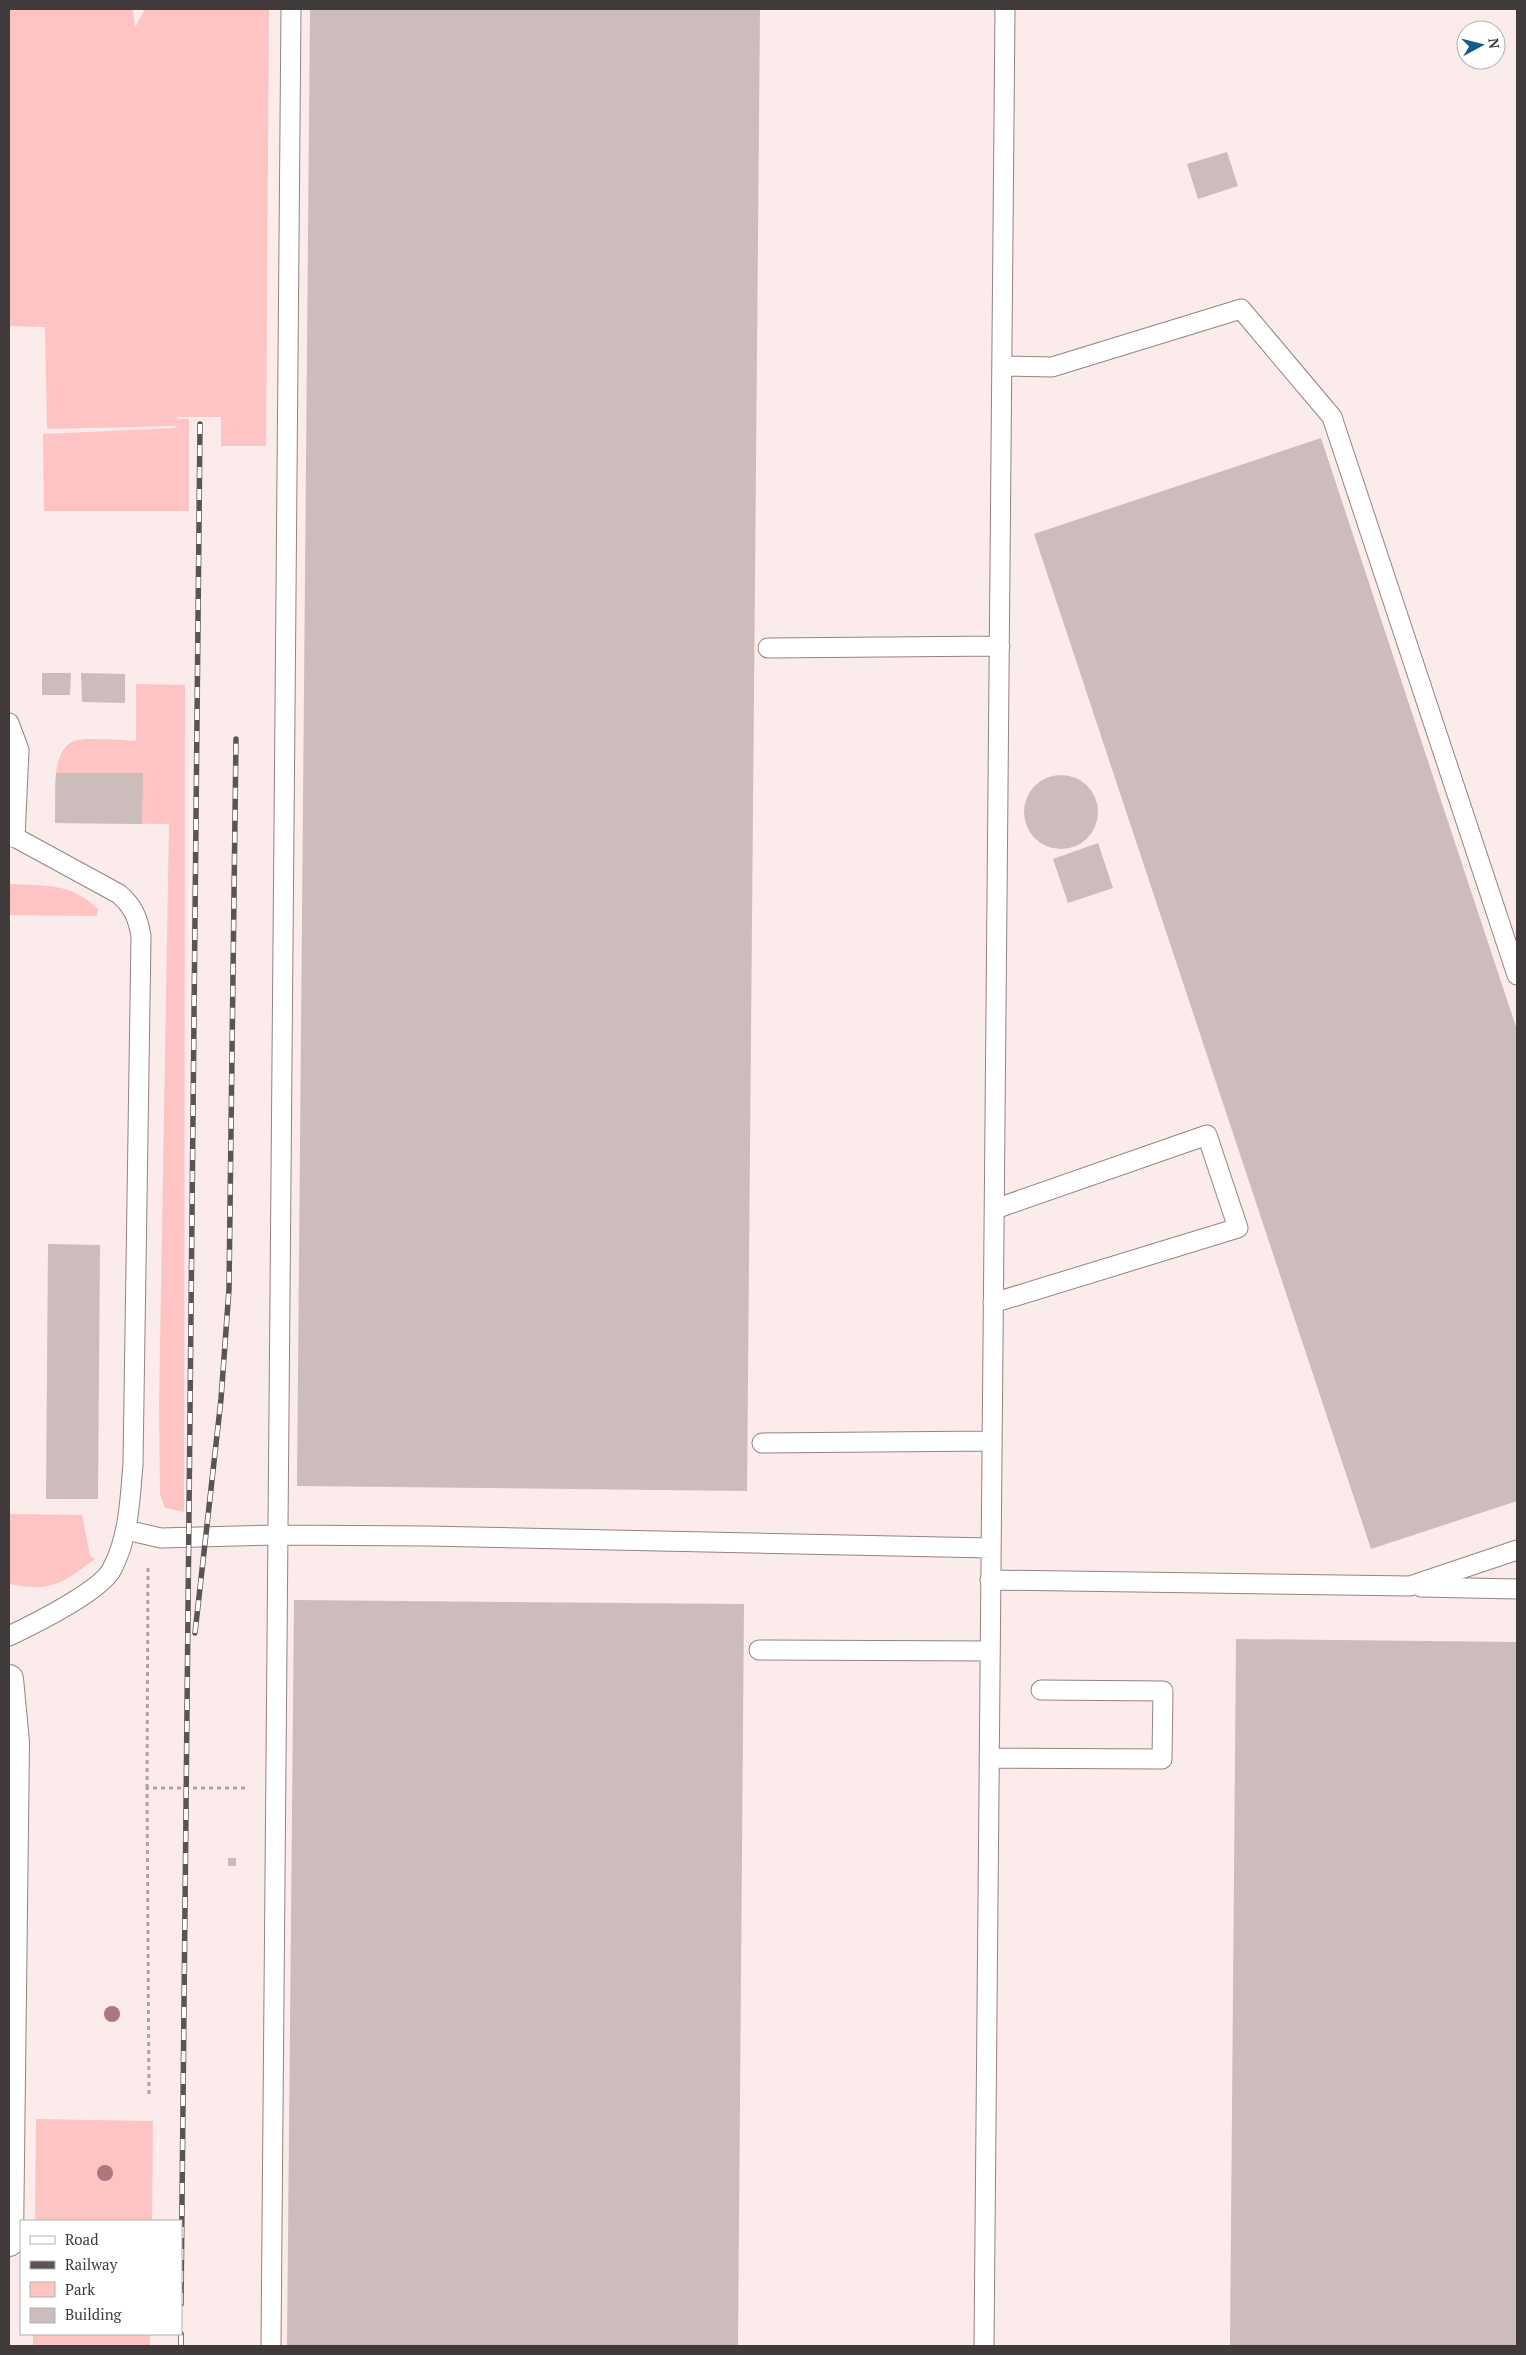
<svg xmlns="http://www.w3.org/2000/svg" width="1526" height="2355" font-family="'PT Serif',serif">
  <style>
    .green { fill: #fdc4c3 }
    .building { fill: #ccbcbc }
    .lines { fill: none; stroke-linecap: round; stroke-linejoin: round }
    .lane-casing { stroke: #928483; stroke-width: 21 }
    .secondary-casing { stroke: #928483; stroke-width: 30 }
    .path { stroke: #afa3a2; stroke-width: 3; stroke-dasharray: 4 4; stroke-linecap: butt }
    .lane { stroke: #fff; stroke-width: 19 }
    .secondary { stroke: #fff; stroke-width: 28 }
    .rail-casing { stroke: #5c5454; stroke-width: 5.5 }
    .rail { stroke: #fff; stroke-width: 4; stroke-dasharray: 11; stroke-linecap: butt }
    .tree { fill: #ae777d }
  </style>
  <rect width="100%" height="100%" fill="#fbebea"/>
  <path class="green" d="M 9,9 L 133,9 L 135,28 L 145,9 L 269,9 L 266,446 L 221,446 L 221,417 L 178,417 L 177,419 L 189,419 L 189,511 L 44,511 L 43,434 L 175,428 L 176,426 L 47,429 L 45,327 L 9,326 Z
    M 136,684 L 185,685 L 184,1512 L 165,1508 L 160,1494 L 159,1406 L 169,824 L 55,823 C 56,801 49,751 74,741 C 84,737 123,740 136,741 Z
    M 9,884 C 45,886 70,882 98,909 L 97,916 L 9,915 Z
    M 9,1514 L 82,1515 L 90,1556 L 95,1559 C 61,1584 52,1592 9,1584 Z
    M 36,2119 L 153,2121 L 152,2221 L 35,2221 Z
    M 33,2334 L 150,2334 L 150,2346 L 33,2346 Z"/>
  <path class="building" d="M 310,9 L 760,9 L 747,1491 L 297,1486 Z
    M 1227,152 L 1238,186 L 1198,199 L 1187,164 Z
    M 1321,438 L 1517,1030 L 1517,1501 L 1371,1549 L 1034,534 Z
    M 42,673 L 71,673 L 70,695 L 42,695 Z
    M 81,673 L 125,674 L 125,703 L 82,702 Z
    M 56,773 L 143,773 L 142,824 L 55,823 Z
    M1024 812a37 37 0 1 1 74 0a37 37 0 1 1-74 0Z
    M 1098,843 L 1113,888 L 1068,903 L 1053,859 Z
    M 48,1244 L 100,1245 L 98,1499 L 46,1499 Z
    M 294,1600 L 744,1604 L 738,2346 L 287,2346 Z
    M 1236,1639 L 1517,1642 L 1517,2346 L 1230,2346 Z
    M 228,1858 L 236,1858 L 236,1866 L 228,1866 Z"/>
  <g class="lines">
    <defs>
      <path id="lane" d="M 1002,366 L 1052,367 L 1241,309 L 1332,417 L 1517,975
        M 768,648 L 1000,646
        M 9,723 L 19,750 L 15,838
        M 9,834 L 119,894 C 133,906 138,918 141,936 L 133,1464 C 130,1499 129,1537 112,1569 C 101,1591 32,1625 9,1636
        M 993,1303 L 1238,1228 L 1207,1135 L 995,1209
        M 762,1443 L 992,1441
        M 126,1530 L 161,1538 L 278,1535 L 427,1536 L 991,1548
        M 990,1580 L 1410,1586 L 1517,1550
        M 1421,1587 L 1517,1589
        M 759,1650 L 990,1651
        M 989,1758 L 1162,1759 L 1163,1691 L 1041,1690
        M 271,2346 L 291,9
        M 984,2346 L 1005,9"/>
      <path id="secondary" d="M 9,1679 L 15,1742 L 9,2242"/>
    </defs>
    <use href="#lane" class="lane-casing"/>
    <use href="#secondary" class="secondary-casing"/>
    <path class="path" d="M 147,1788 L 148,1566
      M 149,2094 L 147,1788 L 246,1788"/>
    <use href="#lane" class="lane"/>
    <use href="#secondary" class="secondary"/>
    <defs>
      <path id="rail" d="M 195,1633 L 221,1399 L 229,1289 L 236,739
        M 181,2304 L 200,424
        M 181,2346 L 181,2334"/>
    </defs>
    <use href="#rail" class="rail-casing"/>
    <use href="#rail" class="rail"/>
  </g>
  <g class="tree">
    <circle cx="112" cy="2014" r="8"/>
    <circle cx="105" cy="2173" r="8"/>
  </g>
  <rect width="1526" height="2355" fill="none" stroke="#403a3a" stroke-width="20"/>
  <rect x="20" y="2220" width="162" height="115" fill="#ffffff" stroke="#b3b0b0"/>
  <rect x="30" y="2236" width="25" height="8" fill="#ffffff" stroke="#b3b0b0"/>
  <text x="65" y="2245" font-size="15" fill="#403a3a">Road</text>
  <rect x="30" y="2261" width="25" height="8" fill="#5c5454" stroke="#b3b0b0"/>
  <text x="65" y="2270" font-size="15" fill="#403a3a">Railway</text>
  <rect x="30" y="2282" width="25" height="15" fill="#fdc4c3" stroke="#b3b0b0"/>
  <text x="65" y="2295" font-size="15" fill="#403a3a">Park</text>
  <rect x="30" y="2308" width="25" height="15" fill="#ccbcbc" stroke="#b3b0b0"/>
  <text x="65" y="2320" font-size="15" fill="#403a3a">Building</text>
  <g transform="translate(1481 45) rotate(83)"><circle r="24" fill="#ffffff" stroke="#b3b0b0"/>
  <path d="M0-4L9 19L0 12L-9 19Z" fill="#125b8f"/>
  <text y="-8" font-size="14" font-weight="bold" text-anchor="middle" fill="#403a3a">N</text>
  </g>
</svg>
